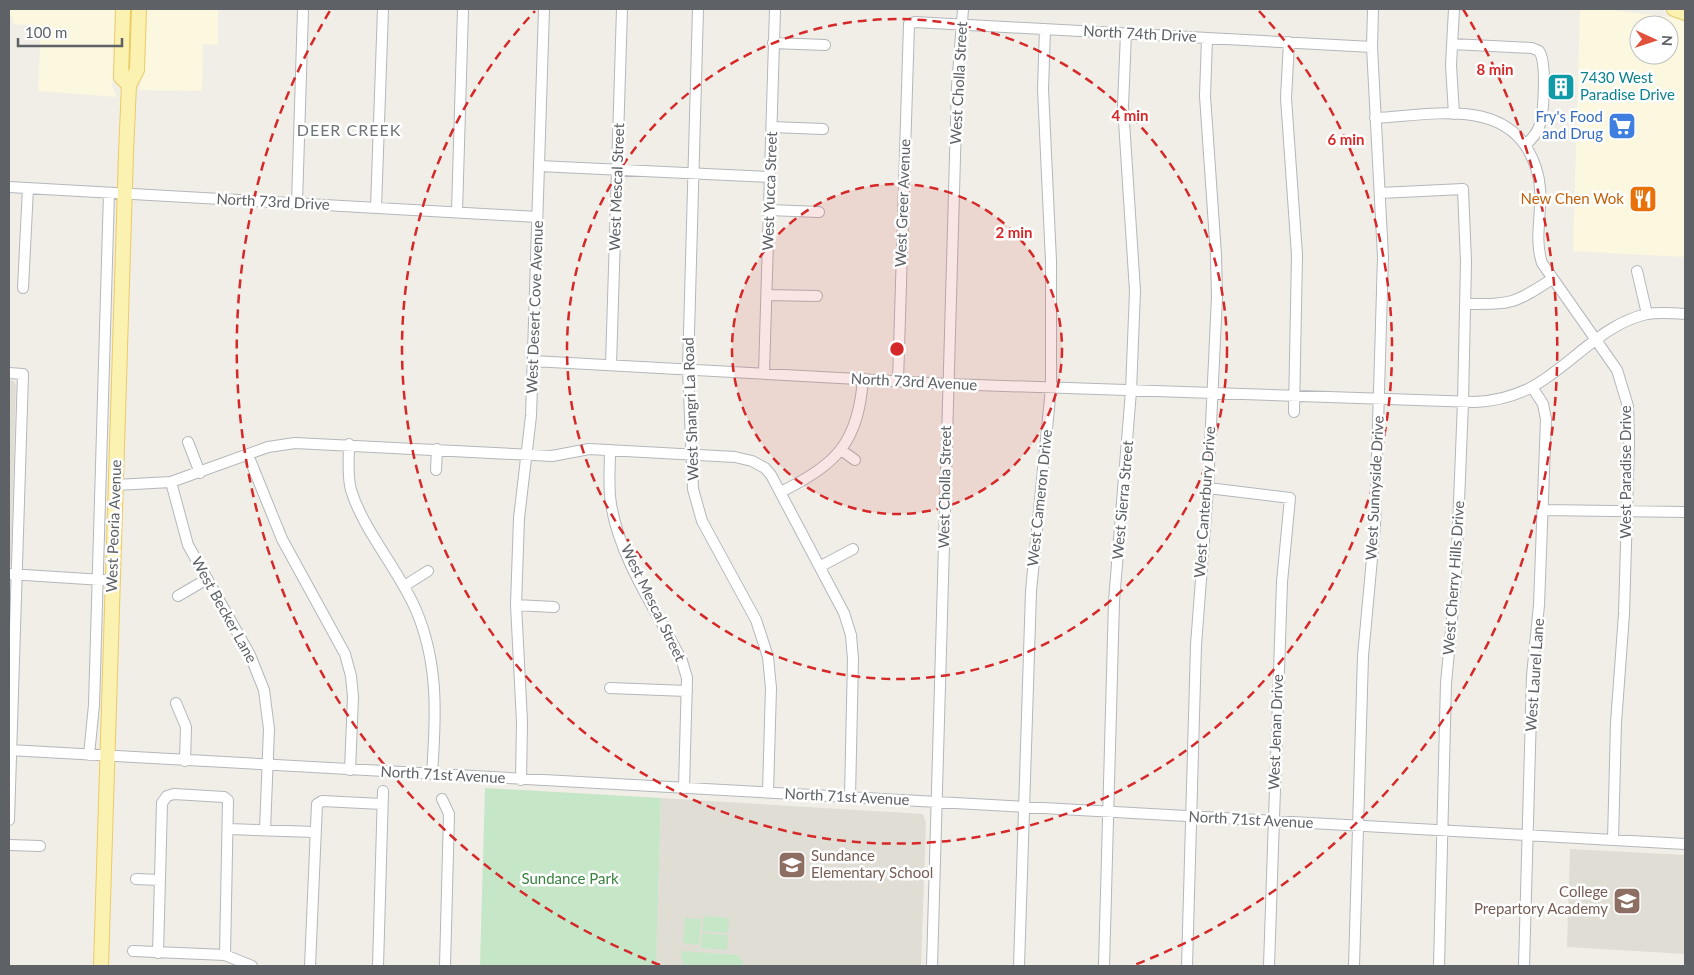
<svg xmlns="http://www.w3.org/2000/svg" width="1694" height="975" font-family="Lato,sans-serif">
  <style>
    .commercial { fill: #fcf7df; fill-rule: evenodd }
    .education { fill: #e0ddd5 }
    .green { fill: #c5e6c7 }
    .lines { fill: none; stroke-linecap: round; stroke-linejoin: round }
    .minor-casing { stroke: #b4b7bb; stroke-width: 12 }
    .major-casing { stroke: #ebcb65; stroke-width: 16 }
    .minor { stroke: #fff; stroke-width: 10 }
    .major { stroke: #fbf2b1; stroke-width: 14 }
    .ring { fill: none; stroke: #d62828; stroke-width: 2.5; stroke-dasharray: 9 6 }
    .labels { text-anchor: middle; stroke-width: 5; stroke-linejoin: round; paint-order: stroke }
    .street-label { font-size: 15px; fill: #5e6266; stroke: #fff }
    .culture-label { font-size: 15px; fill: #0d838f; stroke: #fff; text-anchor: start }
    .shop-label { font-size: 15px; fill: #366cbe; stroke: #fff; text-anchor: end }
    .food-label { font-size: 15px; fill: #c56008; stroke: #fff; text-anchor: end }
    .education-label { font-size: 15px; fill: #785e54; stroke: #fff; text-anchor: start }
    .park-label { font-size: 15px; fill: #398240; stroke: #fff }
    .neighbourhood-label { font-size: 16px; letter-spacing: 1px; fill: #6f7478; stroke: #fff }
    .centre { fill: #d62828; stroke: #fff; stroke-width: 2.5 }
    .ring-label { font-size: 15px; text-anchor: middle; font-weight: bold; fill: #d62828; stroke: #fff; stroke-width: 5; stroke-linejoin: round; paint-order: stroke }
  </style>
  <rect width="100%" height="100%" fill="#f0eee7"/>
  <path class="commercial" d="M 9,9 L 115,9 L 112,86 L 117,97 L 38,91 L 41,26 L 13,24 L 13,17 L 9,17 Z
    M 146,9 L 218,9 L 218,45 L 203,44 L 202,91 L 139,90 L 145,55 Z
    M 1580,9 L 1602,9 L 1685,19 L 1685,257 L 1573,251 ZM 1639,25 L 1669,25 L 1669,55 L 1639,55 Z"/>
  <path class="education" d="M 9,380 L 14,381 L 16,386 L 11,564 L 9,567 Z
    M 661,798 L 923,814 L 926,823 L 921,966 L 656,966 Z
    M 1570,849 L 1685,855 L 1685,954 L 1567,947 Z"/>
  <path class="green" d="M 485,788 L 661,798 L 656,966 L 480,966 Z
    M 704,916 L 729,918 L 728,933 L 702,931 Z
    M 685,918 L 701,919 L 699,945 L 683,943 Z
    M 702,933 L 728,935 L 727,950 L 701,948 Z
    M 681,951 L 738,955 L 743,962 L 742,966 L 683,966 Z"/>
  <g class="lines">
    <defs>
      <path id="minor" d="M 698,9 L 688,369 L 693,489 L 702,521 L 756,620 L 768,657 L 771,688 L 768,792
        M 1454,9 L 1451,65 L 1454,114
        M 1289,42 L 1286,98 L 1297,255 L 1294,412
        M 773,43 L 825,45
        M 1452,44 L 1532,48 L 1539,51 C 1547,62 1544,114 1539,127 C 1536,135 1531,140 1525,145
        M 1375,118 C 1424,116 1496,98 1527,148 C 1534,160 1539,174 1540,188 C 1542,213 1534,239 1542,263 L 1617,370 L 1628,406 L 1629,442 L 1624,614 L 1616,723 L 1613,840
        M 772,127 L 823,129
        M 539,166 L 770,177
        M 9,187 L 537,217
        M 1380,193 L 1463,189 L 1466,262 L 1463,402 L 1456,577 L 1446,683 L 1439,966
        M 297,203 L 303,9
        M 376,208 L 383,9
        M 769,210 L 819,212
        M 457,212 L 463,9
        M 1637,271 L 1647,314
        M 23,288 L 28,188
        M 767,295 L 817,296
        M 1465,304 C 1511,304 1513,305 1552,279
        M 533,361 L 948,384 L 1475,402 C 1495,401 1512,397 1530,388 C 1570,367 1601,324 1647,314 C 1659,312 1673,313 1685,314
        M 611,365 L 622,9
        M 9,373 L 23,374 L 9,820
        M 764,373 L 775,9
        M 898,381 L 909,24 L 915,22 L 1372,47
        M 188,442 L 200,473
        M 349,444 C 349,459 347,475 351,490 C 363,530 399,570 416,610 C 439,664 436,717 432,774
        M 610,450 C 610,468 608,486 611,504 C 620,560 657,611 682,661 L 687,678 L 684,788
        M 841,450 L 855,460
        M 248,455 L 282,539 L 345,654 L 351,676 L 353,697 L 350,770
        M 436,470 L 437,449
        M 171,482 L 188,545 L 250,655 L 264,690 L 269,729 L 265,830
        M 116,485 L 171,482 L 268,447 L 295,443 L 552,456 L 589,449 L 735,457 L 752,461 L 765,468 L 771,475 L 844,613 L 851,635 L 853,659 L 850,797
        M 1208,488 L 1290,498 L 1282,582 L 1269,966
        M 781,492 C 836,464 858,444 863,379
        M 1543,510 L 1685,512
        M 821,566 L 853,549
        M 9,574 L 103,580
        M 404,586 L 428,571
        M 178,596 L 207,579
        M 516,605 L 554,607
        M 610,688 L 687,691
        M 176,703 L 186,727 L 185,761
        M 9,750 L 1685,844
        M 89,755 L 94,705 L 109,193
        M 521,780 L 522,722 L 516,605 L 519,518 L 531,416 L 544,9
        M 442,799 L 449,814 L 445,966
        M 229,829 L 315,832
        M 9,845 L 40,846
        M 136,879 L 160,880
        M 133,951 L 225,955 L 252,966
        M 158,953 L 162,803 L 167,796 L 174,794 L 224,797 L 228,800 L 225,955
        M 310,966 L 317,804 L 322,801 L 382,804
        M 378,966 L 383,791
        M 932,966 L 957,87 L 963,9
        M 1019,966 L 1031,591 L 1051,388 L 1051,261 L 1043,89 L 1045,29
        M 1104,966 L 1114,601 L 1131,391 L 1135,291 L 1123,106 L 1126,33
        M 1187,966 L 1196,645 L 1208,488 L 1217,297 L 1216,255 L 1205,96 L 1207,38
        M 1354,966 L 1363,656 L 1375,526 L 1383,257 L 1372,47 L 1373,9
        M 1524,966 L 1532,676 L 1539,605 L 1546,419 L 1543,404 L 1532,387"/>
      <path id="major" d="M 123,9 L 121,77 L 129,85
        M 1674,9 L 1685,13
        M 101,966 L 126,153 L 129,85 L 137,70 L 139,9"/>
    </defs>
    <use href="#minor" class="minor-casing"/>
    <use href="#major" class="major-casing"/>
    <use href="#minor" class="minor"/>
    <use href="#major" class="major"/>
  </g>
  <circle cx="897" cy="349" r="165" fill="#d62828" fill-opacity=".12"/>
  <g class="ring">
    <circle cx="897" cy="349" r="165"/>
    <circle cx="897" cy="349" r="330"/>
    <path d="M1259 11A495 495 0 1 1 535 11"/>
    <path d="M660 965A660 660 0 0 1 331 9M1463 9A660 660 0 0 1 1134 965"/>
  </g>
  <defs>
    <symbol id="building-square" viewBox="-11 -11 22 22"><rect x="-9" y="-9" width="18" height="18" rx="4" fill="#0f9aa8" stroke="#fff"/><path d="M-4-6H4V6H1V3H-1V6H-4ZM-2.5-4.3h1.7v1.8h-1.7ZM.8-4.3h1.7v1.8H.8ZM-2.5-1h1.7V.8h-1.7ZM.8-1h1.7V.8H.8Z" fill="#fff"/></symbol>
    <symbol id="supermarket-square" viewBox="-11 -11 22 22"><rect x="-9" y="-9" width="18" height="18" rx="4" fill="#3f7fe0" stroke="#fff"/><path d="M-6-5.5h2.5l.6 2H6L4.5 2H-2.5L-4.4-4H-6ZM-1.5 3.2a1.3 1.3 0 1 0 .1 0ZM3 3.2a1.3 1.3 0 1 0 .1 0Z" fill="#fff"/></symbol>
    <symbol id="restaurant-square" viewBox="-11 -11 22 22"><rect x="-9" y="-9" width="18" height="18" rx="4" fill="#e8710a" stroke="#fff"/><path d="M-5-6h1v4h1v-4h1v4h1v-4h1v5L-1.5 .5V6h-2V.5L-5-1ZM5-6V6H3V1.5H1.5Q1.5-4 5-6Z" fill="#fff"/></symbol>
    <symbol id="school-square" viewBox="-11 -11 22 22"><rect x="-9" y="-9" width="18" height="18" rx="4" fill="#8d6e63" stroke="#fff"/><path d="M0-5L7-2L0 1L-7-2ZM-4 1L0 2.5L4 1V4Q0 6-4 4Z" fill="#fff"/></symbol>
  </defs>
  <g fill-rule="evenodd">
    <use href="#building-square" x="1545" y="71" width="32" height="32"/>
    <use href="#supermarket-square" x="1606" y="110" width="32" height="32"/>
    <use href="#restaurant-square" x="1627" y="183" width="32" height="32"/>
    <use href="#school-square" x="776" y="849" width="32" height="32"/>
    <use href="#school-square" x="1611" y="885" width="32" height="32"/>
  </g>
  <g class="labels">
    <g class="street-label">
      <text transform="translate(1140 34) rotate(3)" y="5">North 74th Drive</text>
      <text transform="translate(959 83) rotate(-87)" y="5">West Cholla Street</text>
      <text transform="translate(617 187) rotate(-88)" y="5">West Mescal Street</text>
      <text transform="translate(770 191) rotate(-88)" y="5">West Yucca Street</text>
      <text transform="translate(273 202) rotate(3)" y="5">North 73rd Drive</text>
      <text transform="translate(903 203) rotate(-88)" y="5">West Greer Avenue</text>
      <text transform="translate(535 307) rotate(-88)" y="5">West Desert Cove Avenue</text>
      <text transform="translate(914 382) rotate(3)" y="5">North 73rd Avenue</text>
      <text transform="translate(691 409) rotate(-92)" y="5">West Shangri La Road</text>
      <text transform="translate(1626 472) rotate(-90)" y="5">West Paradise Drive</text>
      <text transform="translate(945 487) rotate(-89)" y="5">West Cholla Street</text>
      <text transform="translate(1375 488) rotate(-87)" y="5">West Sunnyside Drive</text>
      <text transform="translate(1040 498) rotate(-84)" y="5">West Cameron Drive</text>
      <text transform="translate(1123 500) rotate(-85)" y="5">West Sierra Street</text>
      <text transform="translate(1205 502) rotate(-86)" y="5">West Canterbury Drive</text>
      <text transform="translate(114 526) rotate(-88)" y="5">West Peoria Avenue</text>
      <text transform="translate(1454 578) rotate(-86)" y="5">West Cherry Hills Drive</text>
      <text transform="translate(653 603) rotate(64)" y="5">West Mescal Street</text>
      <text transform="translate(224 610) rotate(61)" y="5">West Becker Lane</text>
      <text transform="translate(1535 675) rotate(-86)" y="5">West Laurel Lane</text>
      <text transform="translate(1276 732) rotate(-88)" y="5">West Jenan Drive</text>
      <text transform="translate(443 775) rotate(3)" y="5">North 71st Avenue</text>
      <text transform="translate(847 797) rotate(3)" y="5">North 71st Avenue</text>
      <text transform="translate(1251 820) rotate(3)" y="5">North 71st Avenue</text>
    </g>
    <g class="culture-label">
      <text x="1580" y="83">7430 West<tspan x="1580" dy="17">Paradise Drive</tspan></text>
    </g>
    <g class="shop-label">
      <text x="1603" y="122">Fry's Food<tspan x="1603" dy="17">and Drug</tspan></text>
    </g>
    <g class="food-label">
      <text x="1624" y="204">New Chen Wok</text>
    </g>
    <g class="education-label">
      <text x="811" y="861">Sundance<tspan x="811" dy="17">Elementary School</tspan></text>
      <text x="1608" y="897" text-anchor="end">College<tspan x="1608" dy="17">Prepartory Academy</tspan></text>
    </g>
    <g class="park-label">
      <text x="570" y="884">Sundance Park</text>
    </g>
    <g class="neighbourhood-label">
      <text x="349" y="136">DEER CREEK</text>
    </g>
  </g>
  <circle cx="897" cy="349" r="8" class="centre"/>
  <g class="ring-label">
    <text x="1495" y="75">8 min</text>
    <text x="1130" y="121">4 min</text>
    <text x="1346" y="145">6 min</text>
    <text x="1014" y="238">2 min</text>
  </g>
  <rect width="1694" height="975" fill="none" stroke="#5e6266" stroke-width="20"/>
  <g transform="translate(1654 40) rotate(93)"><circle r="24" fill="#ffffff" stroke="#bfc0c2"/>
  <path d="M0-4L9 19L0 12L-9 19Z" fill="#e1503c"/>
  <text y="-8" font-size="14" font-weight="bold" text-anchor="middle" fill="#5e6266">N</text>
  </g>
  <path d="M18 38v8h104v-8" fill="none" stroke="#5e6266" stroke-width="2.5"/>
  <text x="25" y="38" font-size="15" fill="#5e6266" stroke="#ffffff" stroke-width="4" paint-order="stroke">100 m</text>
</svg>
